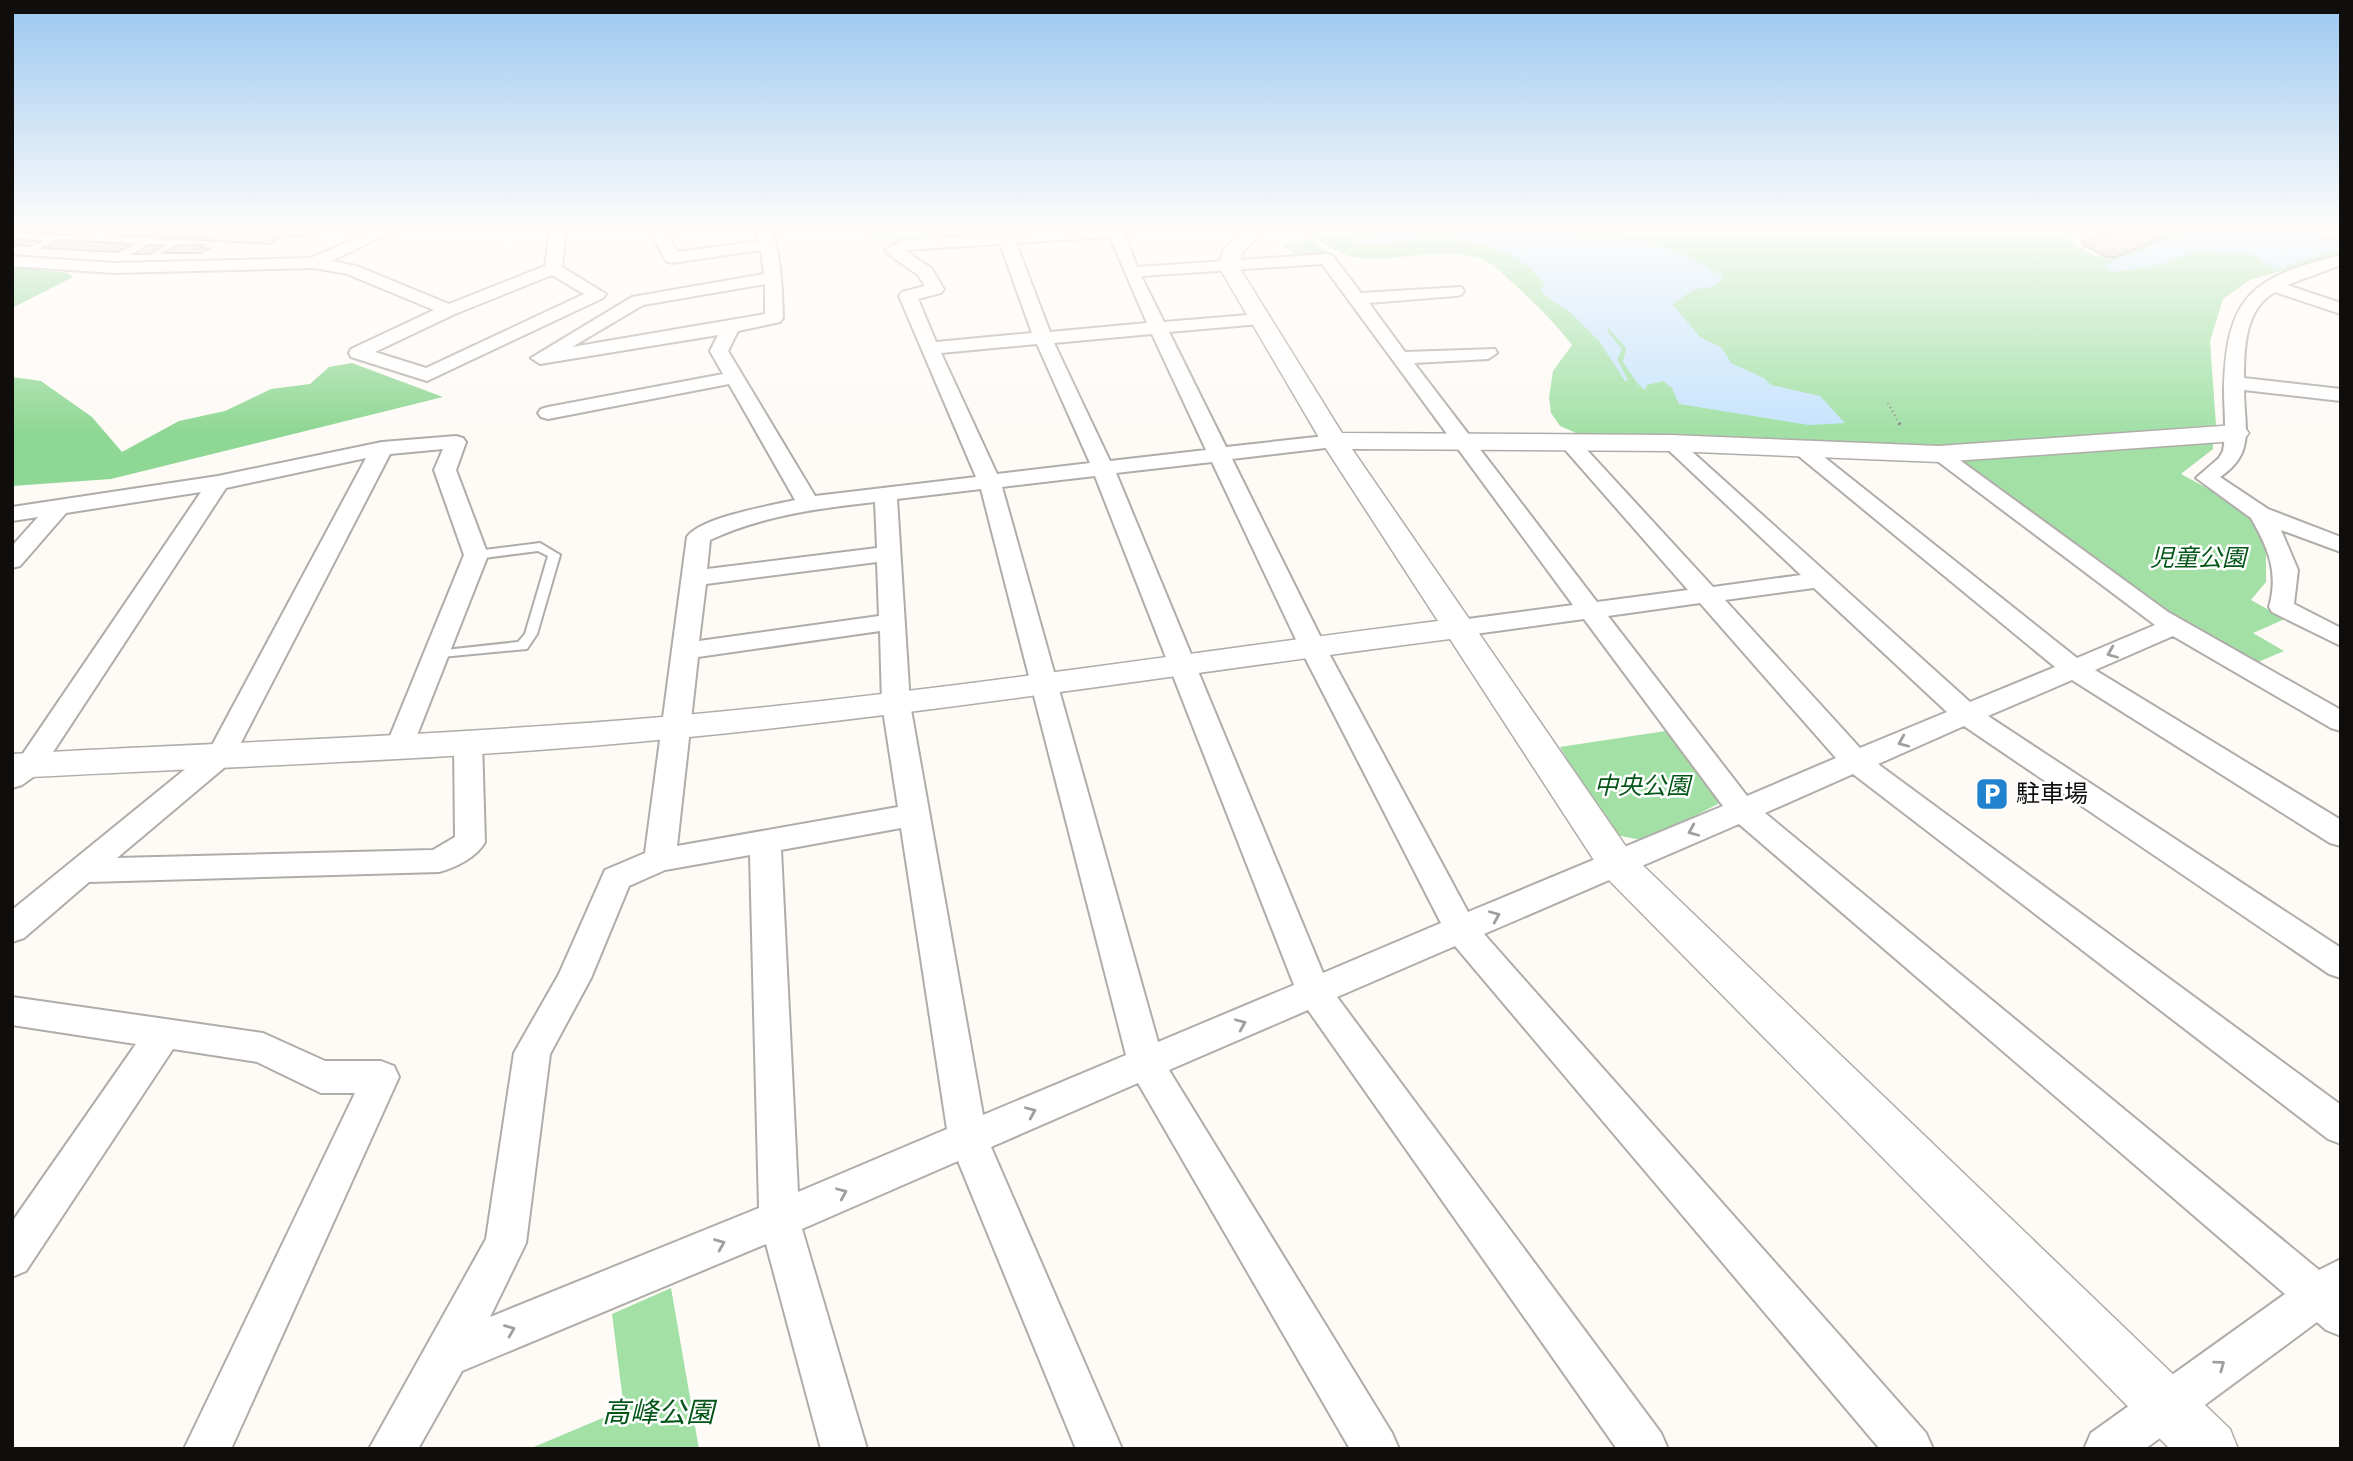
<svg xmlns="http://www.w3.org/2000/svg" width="2353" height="1461" font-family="Bitter,'Noto Sans JP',serif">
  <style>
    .green { fill: #a2e0a6 }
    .forest { fill: #8fd794 }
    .water { fill: #c6e3fd }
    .building { fill: #d1ccca; stroke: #999492; stroke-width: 2 }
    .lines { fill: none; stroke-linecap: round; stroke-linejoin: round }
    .service-casing { stroke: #b0aca9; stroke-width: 4 }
    .minor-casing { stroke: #b0aca9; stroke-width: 4 }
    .tertiary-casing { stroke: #b0aca9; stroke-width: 3 }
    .primary-casing { stroke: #b0aca9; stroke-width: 4 }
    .path-far1 { stroke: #8f8c89; stroke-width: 2.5; stroke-dasharray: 1 3.5; stroke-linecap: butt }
    .path { stroke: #8f8c89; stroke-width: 3.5; stroke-dasharray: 2 4.5; stroke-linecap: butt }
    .service { fill: #fff; fill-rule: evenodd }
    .minor { fill: #fff; fill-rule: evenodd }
    .tertiary { fill: #fff; fill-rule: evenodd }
    .primary { fill: #fff; fill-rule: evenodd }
    .oneway { stroke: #9f9f9e }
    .labels { text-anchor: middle; stroke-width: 5; stroke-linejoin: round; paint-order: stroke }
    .park-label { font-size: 24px; font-style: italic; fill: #035618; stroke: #fff }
    .poi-label { font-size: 24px; fill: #0f0e0c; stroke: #fff; text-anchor: start }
    .near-park-label { font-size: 28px; font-style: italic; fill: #035618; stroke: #fff }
  </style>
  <rect width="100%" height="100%" fill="#fefaf6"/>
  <path class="green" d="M 863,228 L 924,228 L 931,238 C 909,241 880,244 863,228 Z
    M 1312,228 L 2056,228 C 2073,243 2089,259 2114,258 L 2189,228 L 2297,228 L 2341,241 L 2341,253 L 2250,280 L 2223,299 L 2210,341 L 2216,425 L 1940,448 L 1583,436 L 1560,426 L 1551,413 L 1549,397 L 1553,371 L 1572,345 C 1554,322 1535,303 1513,283 C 1506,278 1500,270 1493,265 C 1452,241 1403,263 1360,258 C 1344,256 1316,244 1312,228 Z
    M 1311,239 L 1330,254 L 1296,257 L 1283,245 Z
    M 2213,438 L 2213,449 L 2181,474 L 2251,512 L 2266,546 L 2266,582 L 2251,600 L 2285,619 L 2253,633 L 2284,651 L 2256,663 L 2170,618 L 1952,457 Z
    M 1672,730 L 1721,797 L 1718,804 L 1646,841 L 1611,834 L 1560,747 Z
    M 671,1288 L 699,1449 L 529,1449 L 624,1409 L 612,1314 Z"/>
  <path class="forest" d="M 12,267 L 68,273 L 73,277 L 12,308 Z
    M 352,363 L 443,397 L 111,479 L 12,486 L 12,377 L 41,381 L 92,417 L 122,452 L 179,421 L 225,411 L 271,389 L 310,384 L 329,367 Z"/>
  <path class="water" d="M 1368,228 L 1539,228 L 1609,237 L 1655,245 L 1688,256 L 1721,275 L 1722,279 L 1713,287 L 1695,289 L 1672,304 L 1700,337 L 1722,348 L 1731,363 L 1764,378 L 1771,385 L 1820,396 L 1845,423 L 1809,425 L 1679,404 L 1672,388 L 1663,381 L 1647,385 L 1645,390 L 1638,384 L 1623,362 L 1626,348 L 1608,328 L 1607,331 L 1622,349 L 1617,359 L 1628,380 L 1625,381 L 1599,341 L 1572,314 L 1543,294 L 1541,288 L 1546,287 C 1519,243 1457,235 1408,240 C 1381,243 1377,249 1349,240 L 1375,235 L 1363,234 Z
    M 2195,228 L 2295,228 L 2341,242 L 2341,248 L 2276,270 L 2254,255 L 2198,251 L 2155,266 L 2112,272 L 2101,266 Z"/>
  <path class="building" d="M 12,228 L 103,228 L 79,235 L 12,232 Z
    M 123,228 L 323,228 L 302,236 L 285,236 L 270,244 L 108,235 L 111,230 L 131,228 Z
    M 2119,228 L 2186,228 L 2115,257 L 2106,257 L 2084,245 L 2086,244 L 2082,242 Z
    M 12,239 L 42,241 L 30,246 L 12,245 Z
    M 59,240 L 133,244 L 117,252 L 42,248 Z
    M 148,245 L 164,245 L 150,254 L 134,254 Z
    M 177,245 L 204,245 L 199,248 L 210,248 L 201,253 L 163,253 Z"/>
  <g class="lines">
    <defs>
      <path id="service" d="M 540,543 L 560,555 L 537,634 L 527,649 L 431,658 L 429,655 L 436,651 L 518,642 L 525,634 L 548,556 L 538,551 L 476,559 L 470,555 L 476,551 Z"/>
      <path id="minor" d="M 379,228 L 400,228 L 331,261 L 357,266 L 449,304 L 545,266 L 550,228 L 566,228 L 562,267 L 606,294 L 603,298 L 427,381 L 351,357 L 349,353 L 351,349 L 434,310 L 347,274 L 314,268 L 113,273 L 12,266 L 12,256 L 113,263 L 311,258 ZM 552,275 L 584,294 L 426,368 L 375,352 L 455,314 Z
        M 648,228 L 667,228 L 665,230 L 677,252 L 759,241 L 755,228 L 771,228 C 781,258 782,286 783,318 L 780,322 L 738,331 L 728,351 L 815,496 L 976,477 L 899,296 L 902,292 L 925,286 L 918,275 L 887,253 L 885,250 L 902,240 L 1119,228 L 1124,232 L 1137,267 L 1327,254 L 1333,256 L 1361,293 L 1461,287 L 1464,291 L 1461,295 L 1455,296 L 1369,303 L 1405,352 L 1495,349 L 1497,353 L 1488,359 L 1414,363 L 1597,602 L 1688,590 L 1561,445 L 1558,441 L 1561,437 L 1575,437 L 1713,587 L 1801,575 L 1661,443 L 1664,439 L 1678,439 L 1970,702 L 2055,667 L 1795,453 L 1791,449 L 1795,445 L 1809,445 L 2077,658 L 2155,625 L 1928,454 L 1932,450 L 1946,450 L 2168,612 L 2341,710 L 2341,731 L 2331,728 L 2173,636 L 2095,670 L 2341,820 L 2341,846 L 2330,843 L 2072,680 L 1988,716 L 2341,948 L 2341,978 L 2329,974 L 1964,726 L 1878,764 L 2341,1105 L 2341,1144 L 2328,1139 L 1853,774 L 1765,813 L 2319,1270 L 2341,1259 L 2341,1336 L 2326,1330 L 2317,1322 L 2145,1449 L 2084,1449 L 2091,1433 L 2285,1294 L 1739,824 L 1484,934 L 1926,1433 L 1933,1449 L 1880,1449 L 1455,946 L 1337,997 L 1661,1433 L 1668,1449 L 1617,1449 L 1308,1010 L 1169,1070 L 1392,1433 L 1399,1449 L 1350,1449 L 1138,1083 L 991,1147 L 1122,1449 L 1076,1449 L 958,1161 L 802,1229 L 867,1449 L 821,1449 L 766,1244 L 462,1371 L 418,1449 L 369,1449 L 486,1239 L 514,1053 L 559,974 L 605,870 L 645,853 L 687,537 C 701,517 770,506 795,500 L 729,384 L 548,419 L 541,417 L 538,413 L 541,409 L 548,407 L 723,374 L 710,351 L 718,335 L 540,364 L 531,358 L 632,297 L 764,274 L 761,250 L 672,263 L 666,261 ZM 1110,237 L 1147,323 L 1050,332 L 1016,243 ZM 1000,244 L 1032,333 L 936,342 L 918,299 L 941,293 L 944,289 L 931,268 L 904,250 ZM 1322,264 L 1573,605 L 1460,620 L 1451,623 L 1447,628 L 1451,633 L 1460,636 L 1584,619 L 1723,806 L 1468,912 L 1325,646 L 1232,459 L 1334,447 L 1341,445 L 1344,441 L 1341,437 L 1334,435 L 1226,447 L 1169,332 L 1260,324 L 1269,319 L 1260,314 L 1164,322 L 1141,276 ZM 765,284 L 765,314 L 572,347 L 643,305 ZM 1152,334 L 1206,450 L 1110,461 L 1054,343 ZM 1037,344 L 1090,463 L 997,474 L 941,353 ZM 1212,462 L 1299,646 L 1441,923 L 1323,973 L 1116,473 ZM 1095,476 L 1294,985 L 1158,1042 L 1002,487 ZM 981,489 L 1126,1055 L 983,1115 L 910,704 L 897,499 ZM 875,502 L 877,548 L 707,569 L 710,540 C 761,516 819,508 875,502 ZM 877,562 L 879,616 L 699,641 L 706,584 ZM 1814,588 L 1947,712 L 1860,748 L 1725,600 ZM 1700,603 L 1836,758 L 1747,796 L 1608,616 ZM 880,631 L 882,704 L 898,807 L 677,846 L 698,657 ZM 901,828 L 947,1129 L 798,1192 L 781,850 ZM 750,855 L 759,1208 L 490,1317 L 526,1243 L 550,1054 L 591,978 L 629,886 L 665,870 Z
        M 2341,255 L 2341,265 L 2287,285 L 2341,303 L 2341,314 L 2275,292 C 2245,309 2244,347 2244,378 L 2341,389 L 2341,401 L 2244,390 C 2244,427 2256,453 2220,477 L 2268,509 L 2341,537 L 2341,552 L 2281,530 L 2298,570 L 2294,604 L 2341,628 L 2341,646 L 2272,612 L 2269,607 C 2279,572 2268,548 2251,518 L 2196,478 L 2219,458 L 2223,451 C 2227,431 2224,411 2224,391 C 2226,296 2251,277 2341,255 Z
        M 456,436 L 463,438 L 466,442 L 456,470 L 488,555 L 410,753 L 400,755 L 390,753 L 386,746 L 464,555 L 434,470 L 443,449 L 390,454 L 231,762 L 117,858 L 433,850 L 455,837 L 454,742 L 458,735 L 468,733 L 478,735 L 482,742 L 485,842 C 477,857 455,868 439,872 L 89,882 L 24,938 L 12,942 L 12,910 L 210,749 L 366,458 L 226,488 L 40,772 L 22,785 L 12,788 L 12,763 L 20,758 L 201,492 L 66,513 L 20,566 L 12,568 L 12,546 L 38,517 L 12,521 L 12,507 L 218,476 L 382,442 Z
        M 12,997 L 263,1033 L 325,1061 L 381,1061 L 394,1066 L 399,1077 L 231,1449 L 184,1449 L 355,1093 L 321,1093 L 257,1062 L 173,1049 L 26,1271 L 12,1277 L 12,1222 L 136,1044 L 12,1025 Z"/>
      <path id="tertiary" d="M 1246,228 L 1267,228 L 1243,252 L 1239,267 L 1342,433 L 1671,435 L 1939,446 L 2236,425 L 2245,428 L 2249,433 L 2245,438 L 2236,441 L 1939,462 L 1671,451 L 1352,449 L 1631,854 L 2230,1429 L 2238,1449 L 2170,1449 L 1603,874 L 1450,639 C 1193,672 937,713 679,738 C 458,760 234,766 12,778 L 12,754 C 233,742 454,735 674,716 C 930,693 1184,653 1438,621 L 1321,441 L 1219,267 L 1223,250 Z"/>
      <path id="primary" d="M 2304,228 L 2341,228 L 2341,241 L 2307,233 Z"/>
    </defs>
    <use href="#service" class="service-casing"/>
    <use href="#minor" class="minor-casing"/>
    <use href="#tertiary" class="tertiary-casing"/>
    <use href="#primary" class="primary-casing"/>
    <path class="path-far1" d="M 1888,403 L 1900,425"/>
    <path class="path" d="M 1899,423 L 1901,426"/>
    <use href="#service" class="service"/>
    <use href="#minor" class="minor"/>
    <use href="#tertiary" class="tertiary"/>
    <use href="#primary" class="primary"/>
  </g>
  <defs><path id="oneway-chevron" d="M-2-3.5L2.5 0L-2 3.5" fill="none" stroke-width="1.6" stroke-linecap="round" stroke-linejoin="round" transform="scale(1.75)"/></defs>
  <g class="oneway">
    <use href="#oneway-chevron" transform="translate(2112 653) rotate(157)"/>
    <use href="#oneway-chevron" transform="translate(1903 742) rotate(157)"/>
    <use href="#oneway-chevron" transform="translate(1693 831) rotate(157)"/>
    <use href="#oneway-chevron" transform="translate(1495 916) rotate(-23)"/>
    <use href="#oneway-chevron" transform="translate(1241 1024) rotate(-23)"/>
    <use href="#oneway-chevron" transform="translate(1031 1112) rotate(-23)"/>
    <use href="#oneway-chevron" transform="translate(842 1193) rotate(-23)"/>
    <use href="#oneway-chevron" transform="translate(720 1244) rotate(-22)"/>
    <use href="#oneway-chevron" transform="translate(510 1330) rotate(-22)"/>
    <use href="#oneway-chevron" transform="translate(2220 1365) rotate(-36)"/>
  </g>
  <linearGradient id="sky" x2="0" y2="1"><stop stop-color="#9ac7f0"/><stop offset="0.53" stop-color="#fffdfb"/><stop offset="1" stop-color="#fffdfb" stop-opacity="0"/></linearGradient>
  <rect width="2353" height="432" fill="url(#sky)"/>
  <defs>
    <symbol id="parking-square" viewBox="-11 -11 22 22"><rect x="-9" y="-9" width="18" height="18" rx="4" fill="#2183ce" stroke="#fff"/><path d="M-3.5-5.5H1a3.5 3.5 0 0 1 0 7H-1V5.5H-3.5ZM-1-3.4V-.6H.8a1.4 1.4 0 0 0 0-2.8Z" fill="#fff"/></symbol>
  </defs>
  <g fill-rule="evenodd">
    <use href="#parking-square" x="1973" y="775" width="38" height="38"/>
  </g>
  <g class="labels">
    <g class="park-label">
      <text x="2198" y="566">児童公園</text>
      <text x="1642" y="794">中央公園</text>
    </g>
    <g class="poi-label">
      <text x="2016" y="802">駐車場</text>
    </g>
    <g class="near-park-label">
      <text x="658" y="1422">高峰公園</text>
    </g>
  </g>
  <rect width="2353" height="1461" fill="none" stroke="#0f0e0c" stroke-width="28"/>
</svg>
